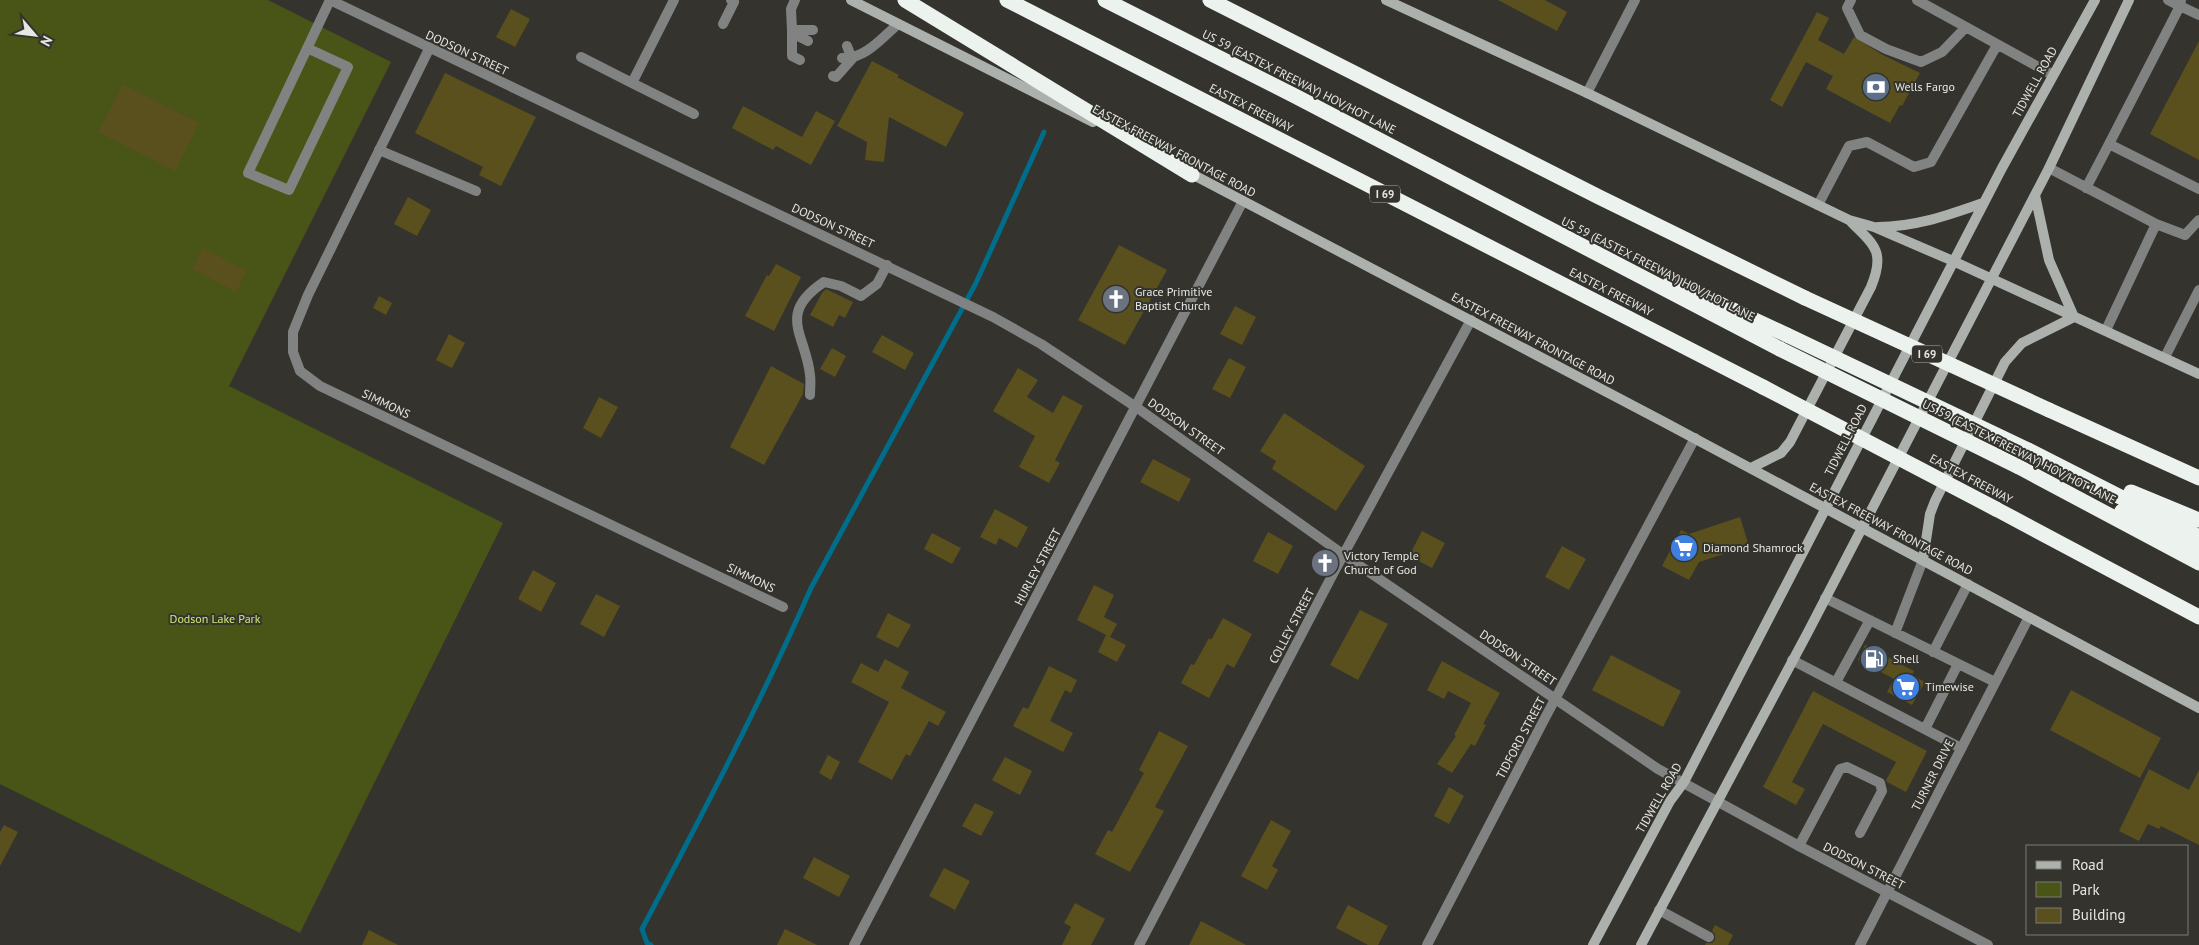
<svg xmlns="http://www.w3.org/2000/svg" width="2199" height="945" font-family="'PT Sans',sans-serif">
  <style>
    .green { fill: #485517 }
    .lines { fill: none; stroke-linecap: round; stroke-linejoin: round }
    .stream { stroke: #006d8a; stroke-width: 5 }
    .building { fill: #59501e }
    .service { stroke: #808381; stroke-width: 10 }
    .minor { stroke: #808381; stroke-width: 10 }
    .secondary { stroke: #acb1ad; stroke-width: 10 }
    .motorway { stroke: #ecf3ee; stroke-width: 15 }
    .motorway-bridge { stroke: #ecf3ee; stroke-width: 15 }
    .labels { text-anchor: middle; stroke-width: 4; stroke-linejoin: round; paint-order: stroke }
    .shield { fill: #34332d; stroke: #b1b1ac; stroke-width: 1 }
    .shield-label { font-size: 11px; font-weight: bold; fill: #e7e7e3 }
    .street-label { font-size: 12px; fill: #e7e7e3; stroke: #34332d }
    .poi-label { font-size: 12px; fill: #e7e7e3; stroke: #34332d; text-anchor: start }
    .park-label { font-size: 12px; fill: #cfeb75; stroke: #34332d }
  </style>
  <rect width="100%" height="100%" fill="#34332d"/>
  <path class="green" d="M 0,0 L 268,0 L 391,62 L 229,386 L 503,523 L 300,933 L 0,784 Z"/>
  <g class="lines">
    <path class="stream" d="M 651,945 L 647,943 L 642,929 C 701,817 760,704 811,588 L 976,283 L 1044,132"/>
  </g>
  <path class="building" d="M 1498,0 L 1545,0 L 1567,12 L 1557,31 Z
    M 511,9 L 530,19 L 515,47 L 496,37 Z
    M 1817,12 L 1829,18 L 1818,40 L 1844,54 L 1854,37 L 1883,55 L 1920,73 L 1902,106 L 1900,105 L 1890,123 L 1826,89 L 1833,76 L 1806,62 L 1782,107 L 1770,100 Z
    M 2199,41 L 2199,160 L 2150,134 Z
    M 872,61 L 899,75 L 897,77 L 964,113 L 946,147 L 889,117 L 884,162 L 865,160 L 867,142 L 837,126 Z
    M 445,73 L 536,117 L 501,186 L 479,175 L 483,167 L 415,133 Z
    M 123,84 L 199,123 L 175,171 L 98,132 Z
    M 743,106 L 802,137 L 816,111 L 835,121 L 811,165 L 776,146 L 773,150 L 732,128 Z
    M 408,197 L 431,210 L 417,236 L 394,224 Z
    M 1119,245 L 1167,270 L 1125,345 L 1078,320 Z
    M 203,248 L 247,271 L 236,292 L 192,269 Z
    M 776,264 L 801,277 L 774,331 L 745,316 L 767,275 L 769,276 Z
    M 826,289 L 853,302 L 845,318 L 839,315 L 833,327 L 810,315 L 822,293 Z
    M 379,296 L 392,303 L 386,315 L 373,308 Z
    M 1235,306 L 1256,317 L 1242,345 L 1220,334 Z
    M 449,334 L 465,343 L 452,368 L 436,360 Z
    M 882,335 L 914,353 L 905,370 L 872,352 Z
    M 832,348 L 846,356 L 835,377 L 820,369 Z
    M 1229,358 L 1246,367 L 1230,398 L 1212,389 Z
    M 771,366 L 804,384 L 803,394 L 764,465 L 730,447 Z
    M 1018,368 L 1038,380 L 1027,397 L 1053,413 L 1063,395 L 1083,406 L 1055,460 L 1060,463 L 1049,483 L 1019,467 L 1035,436 L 993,411 Z
    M 599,397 L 618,407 L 601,438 L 583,428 Z
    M 1284,413 L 1365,466 L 1336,511 L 1272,469 L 1276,461 L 1260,451 Z
    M 1153,459 L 1191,479 L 1179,502 L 1140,482 Z
    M 995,509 L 1028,527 L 1017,548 L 999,538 L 996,545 L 980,537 Z
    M 1740,517 L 1749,546 L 1699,562 L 1689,580 L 1662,566 L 1681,530 L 1689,534 Z
    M 1422,531 L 1445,543 L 1432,568 L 1409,556 Z
    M 1268,532 L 1293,546 L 1278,574 L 1253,561 Z
    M 932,533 L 961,548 L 952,564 L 924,549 Z
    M 1562,546 L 1586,559 L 1569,590 L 1545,577 Z
    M 533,570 L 556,583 L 541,612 L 518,599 Z
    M 1094,585 L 1114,595 L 1104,617 L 1117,624 L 1110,637 L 1077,620 Z
    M 596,594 L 620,606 L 604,637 L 580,624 Z
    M 1360,610 L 1388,624 L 1358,680 L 1330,665 Z
    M 888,613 L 911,625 L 898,648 L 876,637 Z
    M 1223,618 L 1252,634 L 1234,668 L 1227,664 L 1209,698 L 1181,683 L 1191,664 L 1194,665 L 1209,638 L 1211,640 Z
    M 1106,635 L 1126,645 L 1117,662 L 1098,652 Z
    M 1865,645 L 1914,671 L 1912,675 L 1925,682 L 1912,705 L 1887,692 L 1894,679 L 1858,660 Z
    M 1611,655 L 1681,691 L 1663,727 L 1592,690 Z
    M 885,659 L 909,672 L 901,688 L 946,712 L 938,726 L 929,721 L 910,756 L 906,754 L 892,780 L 858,762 L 889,702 L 851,682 L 861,663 L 878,672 Z
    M 1442,661 L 1500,693 L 1483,724 L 1486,725 L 1475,746 L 1471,744 L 1452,773 L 1437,764 L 1456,736 L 1454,735 L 1471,703 L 1448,691 L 1444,699 L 1427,690 Z
    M 1049,666 L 1077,680 L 1071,693 L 1065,690 L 1050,721 L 1073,733 L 1063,752 L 1013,726 L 1023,707 L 1028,709 Z
    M 2071,690 L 2161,738 L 2140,778 L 2050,730 Z
    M 1813,691 L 1927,751 L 1906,792 L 1887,782 L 1886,780 L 1896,762 L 1823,724 L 1792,782 L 1805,789 L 1796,805 L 1763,787 Z
    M 1159,731 L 1188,746 L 1155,807 L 1164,811 L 1130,872 L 1095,854 L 1108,830 L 1112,832 L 1144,773 L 1139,770 Z
    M 828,755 L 840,762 L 831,780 L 819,773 Z
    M 1005,757 L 1032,771 L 1020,795 L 992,780 Z
    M 2149,769 L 2189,790 L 2199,770 L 2199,845 L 2161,826 L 2159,829 L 2148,824 L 2139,841 L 2119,831 Z
    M 1449,787 L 1464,796 L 1449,824 L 1434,816 Z
    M 975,803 L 994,812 L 981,836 L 962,826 Z
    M 1271,820 L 1291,831 L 1272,866 L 1278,870 L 1267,890 L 1241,876 Z
    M 4,825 L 18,832 L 0,866 L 0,832 Z
    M 814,857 L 850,876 L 839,897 L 803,878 Z
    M 944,868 L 970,881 L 955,910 L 929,896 Z
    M 1075,903 L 1105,919 L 1091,945 L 1062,945 L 1071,927 L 1064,923 Z
    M 1348,905 L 1388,926 L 1378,945 L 1368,945 L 1336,928 Z
    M 1201,921 L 1246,945 L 1189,945 Z
    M 1715,925 L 1733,935 L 1728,945 L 1705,945 L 1706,943 L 1712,943 L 1715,940 L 1715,934 L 1712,931 Z
    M 785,929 L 817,945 L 777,945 Z
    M 369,930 L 398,945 L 362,945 Z"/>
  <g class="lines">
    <path class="service" d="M 674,0 L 632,83 L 694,114
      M 795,0 L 791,9 L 792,30 L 798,36 L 808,41
      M 1851,0 L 1847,8 L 1860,35 L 1886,49 L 1921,62 L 1942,52 L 1966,27
      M 1917,0 L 2053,75
      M 2181,0 L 2180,6 L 2199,15
      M 723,24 L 734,2 L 731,0
      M 307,48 L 348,67 L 289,190 L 248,173 L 330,0
      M 581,57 L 632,83
      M 842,58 C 864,60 882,38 898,24
      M 800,60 L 792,56 L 792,30 L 813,30
      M 833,76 L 836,77 L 852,59 L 847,46
      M 2109,144 L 2180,6 L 2168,0
      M 379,150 L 476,191
      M 2049,168 L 2156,224 L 2106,330
      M 2086,188 L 2109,144 L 2199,189
      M 1818,205 L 1849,146 L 1867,142 L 1914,167 L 1931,162 L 1997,45
      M 2156,224 L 2185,235 L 2199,220
      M 810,395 C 810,388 811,381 810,375 C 806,335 776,314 824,282 L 841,286 L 861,296 L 877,284 L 887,265
      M 1825,598 L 1995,682
      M 1895,633 L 1923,560
      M 1933,652 L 1968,584
      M 1792,660 L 1961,748
      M 1836,682 L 1870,620
      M 1925,729 L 1958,664
      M 1799,846 L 1840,769 L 1847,767 L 1880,783 L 1882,791 L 1860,833
      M 1659,910 L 1709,937"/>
    <path class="minor" d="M 330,0 L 993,317 L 1041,344 L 1136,407 L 1344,555 L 1658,769 L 1799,846 L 1988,945
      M 429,49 L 308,295 L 293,332 L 293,352 L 300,371 L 320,386 L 783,607
      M 1587,93 L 1635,0
      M 2165,357 L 2199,290
      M 854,945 L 1243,201
      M 1139,945 L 1334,572 L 1471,320
      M 1427,945 L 1545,718 L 1695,438
      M 1860,945 L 2029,617"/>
    <path class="secondary" d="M 851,0 L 1093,122
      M 1386,0 L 1587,93 L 1849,220 L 1874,227 L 1953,261 L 2199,374
      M 1188,172 L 1662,421 L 2199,708
      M 2035,195 L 2049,260 L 2074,317
      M 1878,227 C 1916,227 1948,215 1983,203
      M 1751,468 L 1781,453 L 1790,442 L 1871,287 C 1885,253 1876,246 1851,222
      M 1923,560 L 1930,514 L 1935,501 L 2005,362 L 2022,343 L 2074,317
      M 1593,945 L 1670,801 L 1684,782 L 2002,168 L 2095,0
      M 1641,945 L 1808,632 L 2049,168 L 2129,0"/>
    <path class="motorway" d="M 905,0 L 1192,175
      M 1007,0 L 1763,387
      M 1105,0 L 1295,96 L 1780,349
      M 1210,0 L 1599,197 L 1805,298
      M 1671,281 L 1787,335
      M 2049,410 L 2199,478
      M 2028,450 L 2199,537
      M 2019,467 L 2199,563
      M 2131,492 L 2199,520
      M 1996,509 L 2199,617
      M 2122,511 L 2199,548"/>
    <path class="motorway-bridge" d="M 1805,298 L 2049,410
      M 1787,335 L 2028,450
      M 1780,349 L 2019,467
      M 1763,387 L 1996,509"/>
  </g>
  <defs>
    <symbol id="bank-disc" viewBox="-11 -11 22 22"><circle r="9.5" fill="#5c6f8a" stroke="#34332d"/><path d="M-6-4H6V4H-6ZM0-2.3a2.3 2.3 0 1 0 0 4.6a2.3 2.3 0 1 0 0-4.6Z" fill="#fff"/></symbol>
    <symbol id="church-disc" viewBox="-11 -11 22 22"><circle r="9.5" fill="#6b7280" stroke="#34332d"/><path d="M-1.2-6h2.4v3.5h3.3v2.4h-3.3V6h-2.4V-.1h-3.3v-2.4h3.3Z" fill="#fff"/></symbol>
    <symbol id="supermarket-disc" viewBox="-11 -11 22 22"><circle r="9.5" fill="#3f7fe0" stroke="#34332d"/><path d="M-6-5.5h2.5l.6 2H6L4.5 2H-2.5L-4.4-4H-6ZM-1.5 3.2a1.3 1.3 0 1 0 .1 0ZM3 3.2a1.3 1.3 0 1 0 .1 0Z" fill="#fff"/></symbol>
    <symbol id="fuel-disc" viewBox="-11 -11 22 22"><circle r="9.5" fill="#5c6f8a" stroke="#34332d"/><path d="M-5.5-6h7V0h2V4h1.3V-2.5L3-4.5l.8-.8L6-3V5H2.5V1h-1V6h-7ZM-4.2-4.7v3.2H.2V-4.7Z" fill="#fff"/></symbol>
  </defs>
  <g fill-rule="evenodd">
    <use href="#bank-disc" x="1860" y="71" width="32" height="32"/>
    <use href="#church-disc" x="1100" y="283" width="32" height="32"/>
    <use href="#supermarket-disc" x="1668" y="532" width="32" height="32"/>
    <use href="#church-disc" x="1309" y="547" width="32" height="32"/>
    <use href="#fuel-disc" x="1858" y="643" width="32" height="32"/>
    <use href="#supermarket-disc" x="1890" y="671" width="32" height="32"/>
  </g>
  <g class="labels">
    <g class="shield">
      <rect x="1370" y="185.5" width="30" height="17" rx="4"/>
      <rect x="1912" y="345.5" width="30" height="17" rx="4"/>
    </g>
    <g class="shield-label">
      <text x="1385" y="198">I 69</text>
      <text x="1927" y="358">I 69</text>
    </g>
    <g class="street-label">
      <text transform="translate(467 53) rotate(25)" y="4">DODSON STREET</text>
      <text transform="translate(1299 82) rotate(27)" y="4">US 59 (EASTEX FREEWAY) HOV/HOT LANE</text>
      <text transform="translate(2035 82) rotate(-61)" y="4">TIDWELL ROAD</text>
      <text transform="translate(1251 108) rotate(27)" y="4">EASTEX FREEWAY</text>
      <text transform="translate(1174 151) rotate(28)" y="4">EASTEX FREEWAY FRONTAGE ROAD</text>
      <text transform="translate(833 226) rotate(25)" y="4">DODSON STREET</text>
      <text transform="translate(1658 269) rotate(27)" y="4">US 59 (EASTEX FREEWAY) HOV/HOT LANE</text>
      <text transform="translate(1611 292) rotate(27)" y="4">EASTEX FREEWAY</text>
      <text transform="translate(1533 339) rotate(28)" y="4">EASTEX FREEWAY FRONTAGE ROAD</text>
      <text transform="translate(386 404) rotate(26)" y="4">SIMMONS</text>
      <text transform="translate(1186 427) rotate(35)" y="4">DODSON STREET</text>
      <text transform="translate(1846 440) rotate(-63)" y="4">TIDWELL ROAD</text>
      <text transform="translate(2019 452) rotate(27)" y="4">US 59 (EASTEX FREEWAY) HOV/HOT LANE</text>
      <text transform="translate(1971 479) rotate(28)" y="4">EASTEX FREEWAY</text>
      <text transform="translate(1891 529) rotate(28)" y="4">EASTEX FREEWAY FRONTAGE ROAD</text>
      <text transform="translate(1038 567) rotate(-62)" y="4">HURLEY STREET</text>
      <text transform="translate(751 578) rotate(26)" y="4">SIMMONS</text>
      <text transform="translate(1292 626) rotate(-62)" y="4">COLLEY STREET</text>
      <text transform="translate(1518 658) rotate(34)" y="4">DODSON STREET</text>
      <text transform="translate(1521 738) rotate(-62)" y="4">TIDFORD STREET</text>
      <text transform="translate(1933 775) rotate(-63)" y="4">TURNER DRIVE</text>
      <text transform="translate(1659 798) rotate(-60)" y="4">TIDWELL ROAD</text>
      <text transform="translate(1864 866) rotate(27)" y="4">DODSON STREET</text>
    </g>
    <g class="poi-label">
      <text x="1895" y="91">Wells Fargo</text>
      <text x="1135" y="296">Grace Primitive<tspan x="1135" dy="14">Baptist Church</tspan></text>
      <text x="1703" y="552">Diamond Shamrock</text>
      <text x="1344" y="560">Victory Temple<tspan x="1344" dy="14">Church of God</tspan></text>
      <text x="1893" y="663">Shell</text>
      <text x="1925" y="691">Timewise</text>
    </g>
    <g class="park-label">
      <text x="215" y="623">Dodson Lake Park</text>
    </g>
  </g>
  <rect x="2026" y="845" width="162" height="90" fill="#34332d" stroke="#7c7b76"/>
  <rect x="2036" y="861" width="25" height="8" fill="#acb1ad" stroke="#7c7b76"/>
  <text x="2072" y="870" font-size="15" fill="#e7e7e3">Road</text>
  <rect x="2036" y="882" width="25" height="15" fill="#485517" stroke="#7c7b76"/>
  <text x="2072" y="895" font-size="15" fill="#e7e7e3">Park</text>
  <rect x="2036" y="908" width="25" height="15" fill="#59501e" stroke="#7c7b76"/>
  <text x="2072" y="920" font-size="15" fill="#e7e7e3">Building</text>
  <g transform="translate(35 35) rotate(118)" stroke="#34332d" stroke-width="4" paint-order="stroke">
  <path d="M0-4L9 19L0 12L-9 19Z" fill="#e7e7e3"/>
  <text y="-8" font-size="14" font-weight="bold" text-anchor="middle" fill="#e7e7e3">N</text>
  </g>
</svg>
